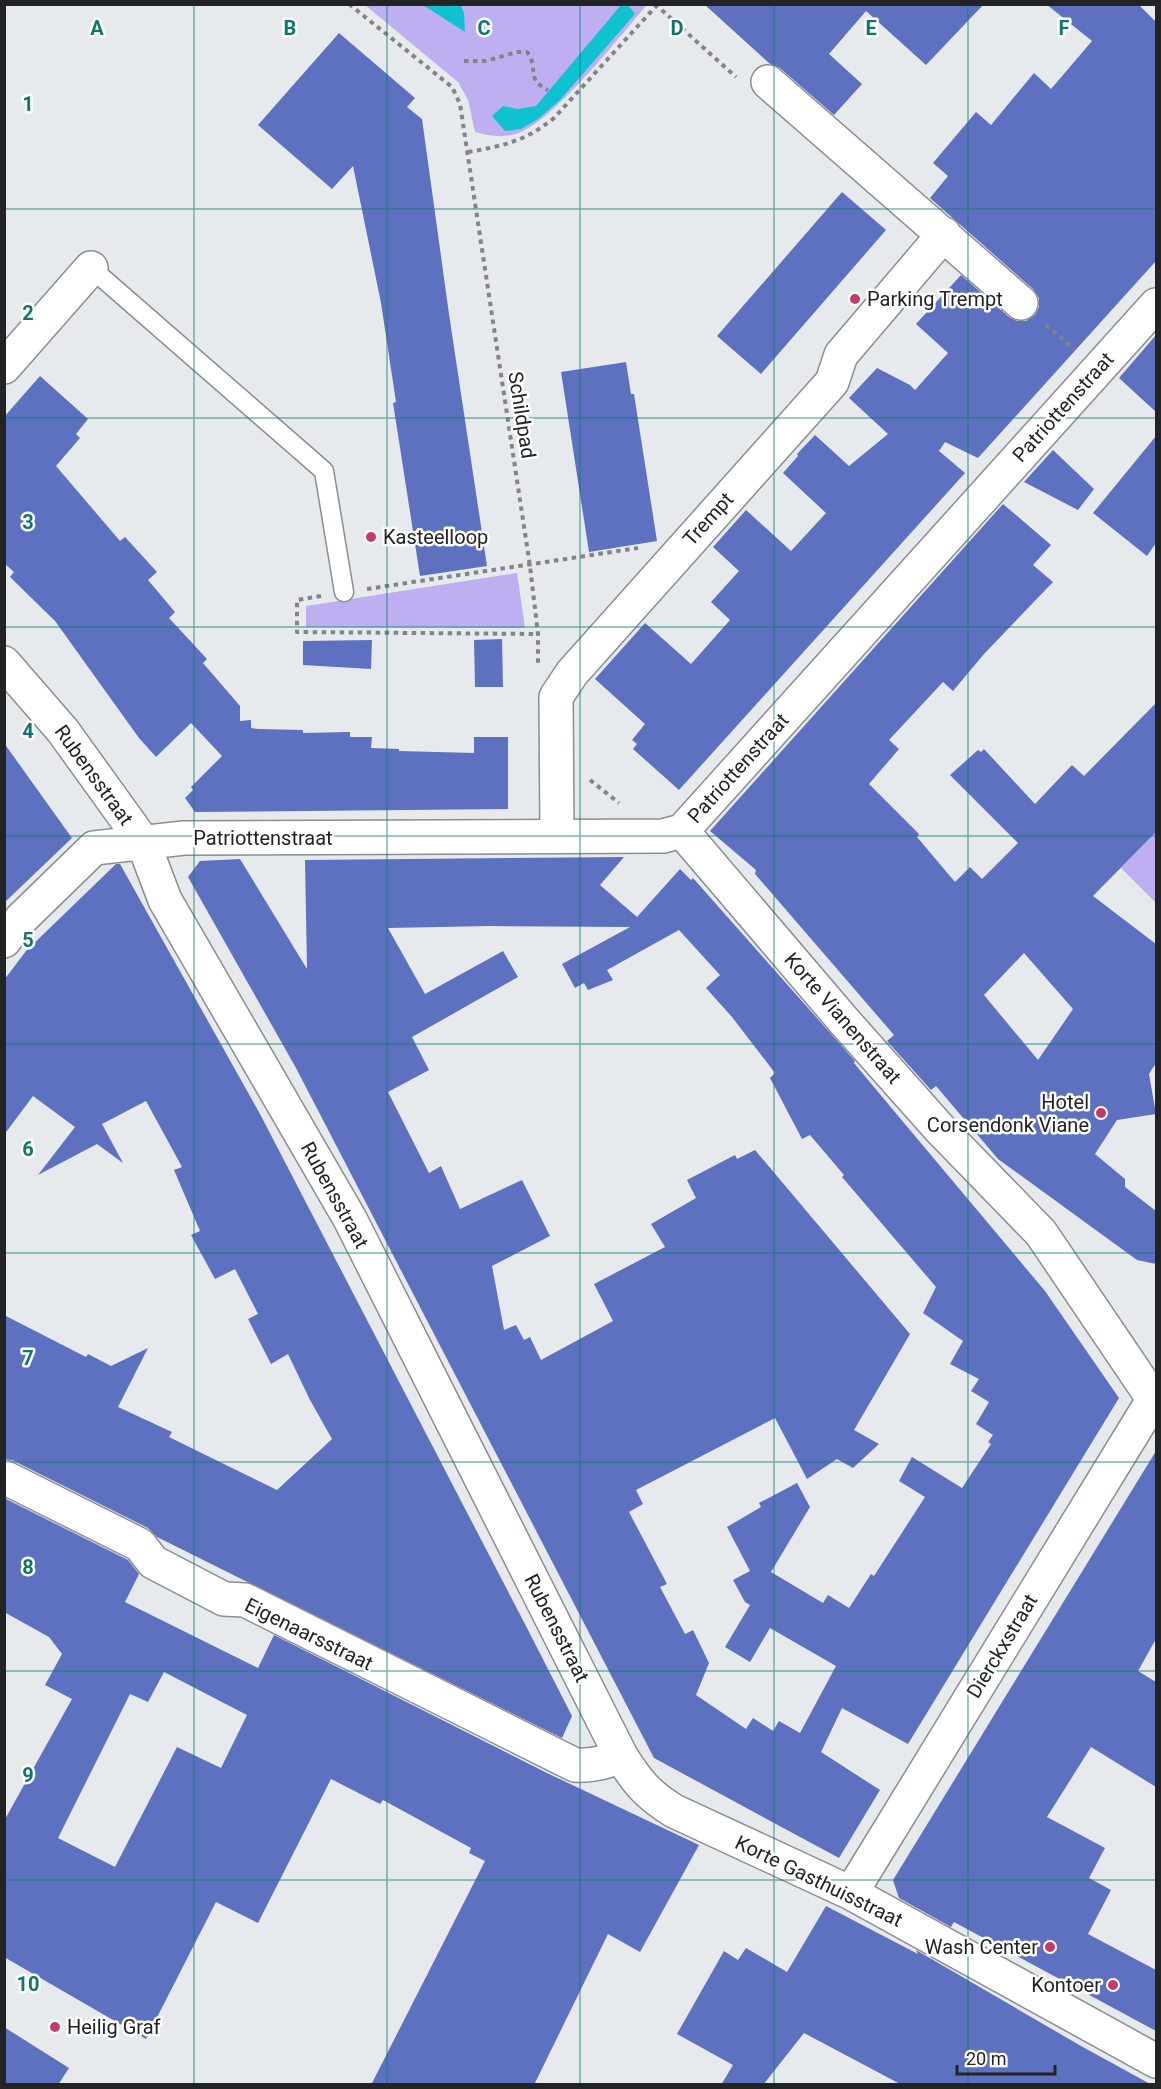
<svg xmlns="http://www.w3.org/2000/svg" width="1161" height="2089" font-family="Roboto,sans-serif">
  <style>
    .green { fill: #beaff0 }
    .water { fill: #0fc2cf }
    .building { fill: #5e70c0; fill-rule: evenodd }
    .lines { fill: none; stroke-linecap: round; stroke-linejoin: round }
    .service-casing { stroke: #8b8d90; stroke-width: 21 }
    .minor-casing { stroke: #8b8d90; stroke-width: 36 }
    .tertiary-casing { stroke: #8b8d90; stroke-width: 36 }
    .path { stroke: #828486; stroke-width: 4; stroke-dasharray: 4.5 4.5; stroke-linecap: butt }
    .service { stroke: #fff; stroke-width: 18 }
    .minor { stroke: #fff; stroke-width: 33 }
    .tertiary { stroke: #fff; stroke-width: 33 }
    .grid { fill: none; stroke: #0f766e; stroke-width: 1.5; stroke-opacity: 0.55 }
    .poi-dot { fill: #c63a6a; stroke: #fff; stroke-width: 2 }
    .labels { text-anchor: middle; stroke-width: 5; stroke-linejoin: round; paint-order: stroke }
    .poi-label { font-size: 20px; fill: #222324; stroke: #fff; text-anchor: start }
    .street-label { font-size: 20px; fill: #222324; stroke: #fff }
    .grid-label { font-size: 20px; text-anchor: middle; font-weight: bold; fill: #0f766e; stroke: #fff; stroke-width: 5; stroke-linejoin: round; paint-order: stroke }
  </style>
  <rect width="100%" height="100%" fill="#e7eaed"/>
  <path class="green" d="M 645,4 L 646,6 C 619,37 552,123 516,134 C 502,138 489,136 475,132 L 468,100 L 458,82 L 365,5 Z
    M 517,573 L 525,628 L 306,627 L 306,606 Z
    M 1156,832 L 1156,903 L 1121,868 Z"/>
  <path class="water" d="M 423,5 L 461,5 L 464,13 L 465,32 Z
    M 621,5 L 629,6 L 635,14 L 560,100 L 538,119 L 521,129 L 505,131 L 492,116 L 503,106 L 518,109 L 536,106 Z"/>
  <path class="building" d="M 704,4 L 984,4 L 926,65 L 866,11 L 829,54 L 862,84 L 834,115 L 780,68 L 770,64 Z
    M 1046,4 L 1138,4 L 1156,22 L 1156,261 L 978,458 L 945,442 L 939,451 L 965,473 L 679,790 L 633,749 L 637,744 L 632,740 L 645,724 L 595,679 L 645,623 L 691,664 L 730,620 L 711,602 L 739,571 L 713,547 L 746,510 L 791,551 L 826,513 L 783,473 L 798,456 L 797,454 L 815,435 L 849,466 L 888,434 L 849,398 L 877,368 L 910,385 L 915,390 L 948,353 L 916,324 L 961,275 L 1009,317 L 1017,321 L 1026,321 L 1035,315 L 1039,307 L 1039,298 L 1033,289 L 930,198 L 948,176 L 933,163 L 976,112 L 991,125 L 1034,73 L 1051,89 L 1092,41 Z
    M 339,33 L 415,98 L 407,107 L 422,119 L 449,314 L 487,566 L 420,576 L 393,403 L 396,402 L 381,303 L 353,166 L 332,189 L 258,125 Z
    M 842,192 L 886,230 L 761,374 L 717,336 Z
    M 1156,335 L 1156,412 L 1119,378 Z
    M 626,362 L 631,394 L 634,394 L 657,541 L 589,552 L 561,372 Z
    M 40,376 L 88,419 L 76,434 L 80,438 L 56,466 L 120,541 L 125,537 L 157,572 L 148,580 L 175,612 L 169,618 L 207,659 L 203,663 L 240,706 L 240,721 L 251,720 L 251,728 L 259,729 L 303,730 L 303,733 L 350,732 L 350,737 L 372,737 L 371,748 L 399,749 L 399,751 L 474,753 L 474,737 L 508,737 L 508,809 L 195,812 L 185,798 L 193,790 L 191,787 L 222,756 L 191,723 L 156,757 L 139,738 L 55,621 L 10,577 L 14,572 L 4,563 L 4,417 Z
    M 1156,436 L 1156,543 L 1147,556 L 1093,513 Z
    M 1053,450 L 1094,489 L 1078,510 L 1024,482 Z
    M 1003,504 L 1051,545 L 1033,565 L 1053,582 L 984,654 L 953,691 L 943,682 L 889,740 L 899,749 L 869,784 L 919,834 L 917,837 L 955,882 L 970,867 L 982,879 L 1018,843 L 950,775 L 978,750 L 981,752 L 984,749 L 1035,804 L 1072,765 L 1084,776 L 1156,703 L 1156,832 L 1093,896 L 1156,944 L 1156,1063 L 1149,1074 L 1156,1114 L 1117,1120 L 1095,1154 L 1125,1179 L 1125,1187 L 1156,1211 L 1156,1264 L 1137,1260 L 998,1159 L 936,1086 L 931,1090 L 887,1041 L 894,1035 L 755,874 L 756,870 L 710,831 ZM 1024,953 L 1073,1009 L 1038,1060 L 984,995 Z
    M 502,639 L 503,687 L 475,687 L 474,640 Z
    M 372,640 L 371,669 L 303,665 L 303,641 Z
    M 4,743 L 72,838 L 4,903 Z
    M 624,857 L 600,885 L 637,917 L 680,869 L 691,880 L 693,878 L 855,1061 L 854,1063 L 899,1117 L 1045,1291 L 1119,1398 L 908,1744 L 842,1708 L 821,1752 L 880,1790 L 839,1858 L 654,1758 L 296,1068 L 188,877 L 200,861 L 240,859 L 307,969 L 305,860 ZM 490,926 L 630,927 L 562,964 L 575,988 L 584,983 L 588,990 L 613,980 L 607,970 L 679,930 L 720,975 L 706,988 L 732,1017 L 775,1073 L 770,1078 L 802,1139 L 810,1135 L 844,1175 L 842,1177 L 936,1287 L 923,1313 L 963,1341 L 950,1364 L 979,1379 L 971,1391 L 989,1402 L 976,1424 L 993,1435 L 988,1442 L 991,1444 L 962,1488 L 912,1457 L 899,1481 L 925,1497 L 874,1576 L 871,1574 L 849,1608 L 828,1595 L 823,1603 L 771,1572 L 810,1507 L 797,1483 L 759,1503 L 761,1507 L 727,1527 L 750,1571 L 733,1580 L 745,1602 L 750,1605 L 725,1647 L 750,1662 L 770,1628 L 836,1666 L 800,1733 L 779,1721 L 773,1731 L 753,1718 L 746,1729 L 696,1695 L 709,1663 L 693,1630 L 685,1634 L 660,1587 L 667,1584 L 629,1512 L 643,1504 L 636,1490 L 775,1418 L 807,1479 L 837,1459 L 853,1468 L 879,1444 L 854,1430 L 910,1334 L 755,1150 L 737,1159 L 735,1155 L 687,1180 L 696,1198 L 651,1224 L 665,1247 L 594,1284 L 613,1321 L 541,1360 L 530,1337 L 524,1340 L 516,1325 L 504,1330 L 492,1266 L 550,1236 L 522,1180 L 460,1209 L 441,1166 L 429,1173 L 388,1092 L 429,1070 L 412,1037 L 518,977 L 503,951 L 425,994 L 388,928 Z
    M 116,864 L 120,864 L 260,1114 L 527,1628 L 572,1716 L 562,1738 L 157,1537 L 148,1528 L 12,1460 L 4,1459 L 4,1315 L 86,1357 L 88,1354 L 111,1366 L 148,1348 L 118,1407 L 172,1432 L 169,1437 L 277,1490 L 332,1439 L 310,1400 L 288,1354 L 271,1364 L 248,1319 L 258,1314 L 235,1269 L 215,1279 L 191,1235 L 200,1231 L 174,1170 L 182,1167 L 146,1101 L 102,1124 L 123,1163 L 97,1144 L 38,1175 L 75,1127 L 33,1096 L 4,1135 L 4,980 L 26,951 Z
    M 1156,1451 L 1156,1639 L 1138,1671 L 1156,1682 L 1156,1787 L 1091,1747 L 1047,1817 L 1105,1848 L 1089,1878 L 1111,1890 L 1088,1934 L 1156,1970 L 1156,2031 L 954,1922 L 951,1927 L 899,1898 L 893,1880 Z
    M 4,1498 L 128,1560 L 139,1574 L 125,1602 L 258,1668 L 274,1635 L 547,1773 L 699,1845 L 640,1952 L 608,1934 L 534,2085 L 371,2085 L 485,1861 L 469,1853 L 471,1848 L 383,1800 L 380,1804 L 331,1779 L 258,1923 L 216,1902 L 146,2039 L 4,1957 L 4,1821 L 72,1699 L 45,1685 L 62,1654 L 49,1637 L 4,1612 ZM 164,1672 L 247,1715 L 221,1768 L 177,1747 L 115,1867 L 58,1838 L 130,1694 L 148,1702 Z
    M 826,1906 L 918,1954 L 916,1950 L 1081,2046 L 1152,2085 L 902,2085 L 804,2033 L 763,2085 L 721,2085 L 733,2065 L 677,2034 L 724,1951 L 738,1960 L 746,1948 L 787,1972 Z
    M 4,2027 L 69,2068 L 58,2085 L 4,2085 Z"/>
  <g class="lines">
    <defs>
      <path id="service" d="M 91,268 L 324,471 L 344,592"/>
      <path id="minor" d="M 768,82 L 1021,303
        M 4,367 L 91,268
        M 557,836 L 556,697 L 572,673 L 832,382 L 841,355 L 944,234
        M 143,842 L 165,900 L 350,1219 L 621,1756 C 637,1782 648,1795 674,1811 L 851,1893 L 1156,2061
        M 4,1477 L 140,1545 L 153,1562 L 224,1599 L 245,1600 L 575,1765 C 592,1766 605,1763 621,1756
        M 851,1893 L 1153,1400"/>
      <path id="tertiary" d="M 4,663 L 63,731 L 143,842
        M 682,831 L 844,1021 L 940,1129 L 1041,1233 L 1156,1403
        M 4,941 L 21,919 L 94,848 L 184,838 L 663,836 L 682,831 L 1156,305"/>
    </defs>
    <use href="#service" class="service-casing"/>
    <use href="#minor" class="minor-casing"/>
    <use href="#tertiary" class="tertiary-casing"/>
    <path class="path" d="M 349,4 L 452,87 L 460,104 L 530,566 L 538,634 L 538,663
      M 655,4 L 736,77
      M 464,61 L 486,61 L 517,52 L 527,52 C 540,69 524,78 548,90
      M 468,152 C 503,146 526,141 554,118 L 658,4
      M 1046,325 L 1074,349
      M 367,589 L 638,548
      M 321,596 L 297,600 L 297,632 L 538,634
      M 590,780 L 619,803"/>
    <use href="#service" class="service"/>
    <use href="#minor" class="minor"/>
    <use href="#tertiary" class="tertiary"/>
  </g>
  <path class="grid" d="M 194,4 L 194,2084M 387,4 L 387,2084M 580,4 L 580,2084M 774,4 L 774,2084M 968,4 L 968,2084M 4,209 L 1156,209M 4,418 L 1156,418M 4,627 L 1156,627M 4,836 L 1156,836M 4,1044 L 1156,1044M 4,1253 L 1156,1253M 4,1462 L 1156,1462M 4,1671 L 1156,1671M 4,1880 L 1156,1880"/>
  <g class="poi-dot">
    <circle cx="855" cy="299" r="6"/>
    <circle cx="371" cy="537" r="6"/>
    <circle cx="1101" cy="1113" r="6"/>
    <circle cx="1050" cy="1947" r="6"/>
    <circle cx="1113" cy="1985" r="6"/>
    <circle cx="55" cy="2027" r="6"/>
  </g>
  <g class="labels">
    <g class="poi-label">
      <text x="867" y="306">Parking Trempt</text>
      <text x="383" y="544">Kasteelloop</text>
      <text x="1089" y="1109" text-anchor="end">Hotel<tspan x="1089" dy="23">Corsendonk Viane</tspan></text>
      <text x="1038" y="1954" text-anchor="end">Wash Center</text>
      <text x="1101" y="1992" text-anchor="end">Kontoer</text>
      <text x="67" y="2034">Heilig Graf</text>
    </g>
    <g class="street-label">
      <text transform="translate(1063 407) rotate(-48)" y="7">Patriottenstraat</text>
      <text transform="translate(522 415) rotate(81)" y="7">Schildpad</text>
      <text transform="translate(708 519) rotate(-48)" y="7">Trempt</text>
      <text transform="translate(738 768) rotate(-48)" y="7">Patriottenstraat</text>
      <text transform="translate(94 775) rotate(54)" y="7">Rubensstraat</text>
      <text x="263" y="845">Patriottenstraat</text>
      <text transform="translate(843 1018) rotate(49)" y="7">Korte Vianenstraat</text>
      <text transform="translate(335 1195) rotate(61)" y="7">Rubensstraat</text>
      <text transform="translate(557 1628) rotate(63)" y="7">Rubensstraat</text>
      <text transform="translate(309 1634) rotate(26)" y="7">Eigenaarsstraat</text>
      <text transform="translate(1002 1646) rotate(-59)" y="7">Dierckxstraat</text>
      <text transform="translate(819 1881) rotate(26)" y="7">Korte Gasthuisstraat</text>
    </g>
  </g>
  <g class="grid-label">
    <text x="97" y="35">A</text>
    <text x="290" y="35">B</text>
    <text x="484" y="35">C</text>
    <text x="677" y="35">D</text>
    <text x="871" y="35">E</text>
    <text x="1064" y="35">F</text>
    <text x="28" y="111">1</text>
    <text x="28" y="320">2</text>
    <text x="28" y="529">3</text>
    <text x="28" y="738">4</text>
    <text x="28" y="947">5</text>
    <text x="28" y="1156">6</text>
    <text x="28" y="1365">7</text>
    <text x="28" y="1574">8</text>
    <text x="28" y="1782">9</text>
    <text x="28" y="1991">10</text>
  </g>
  <rect width="1161" height="2089" fill="none" stroke="#222324" stroke-width="12"/>
  <path d="M957 2065v9h98v-9" fill="none" stroke="#222324" stroke-width="3"/>
  <text x="966" y="2065" font-size="18" fill="#222324" stroke="#ffffff" stroke-width="4.5" paint-order="stroke">20 m</text>
</svg>
